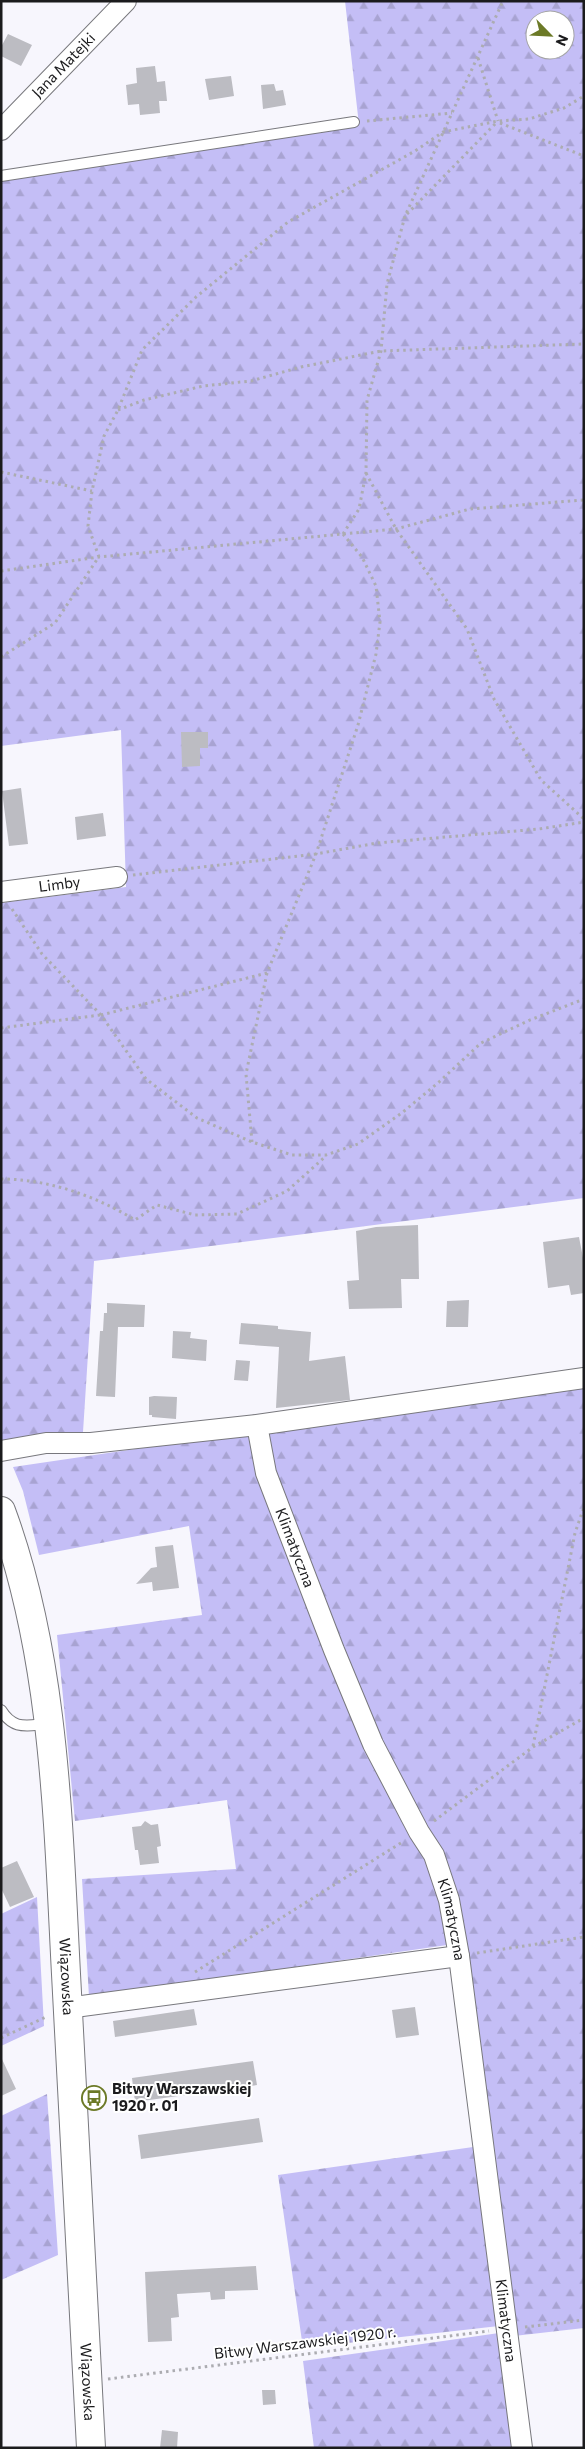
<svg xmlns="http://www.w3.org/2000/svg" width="585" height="2449" font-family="Commissioner,sans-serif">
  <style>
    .forest { fill: url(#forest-firs); fill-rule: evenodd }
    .building { fill: #bcbcc2 }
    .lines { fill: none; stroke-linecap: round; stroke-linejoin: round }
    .lane-casing { stroke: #78787d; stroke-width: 12 }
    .street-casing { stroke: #78787d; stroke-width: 22 }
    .secondary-casing { stroke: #78787d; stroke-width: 30 }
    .path { stroke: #acacb1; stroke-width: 3; stroke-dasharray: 2.5 4; stroke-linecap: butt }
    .lane { stroke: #fff; stroke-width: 10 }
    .street { stroke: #fff; stroke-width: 20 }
    .secondary { stroke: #fff; stroke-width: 28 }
    .labels { text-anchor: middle; stroke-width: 4; stroke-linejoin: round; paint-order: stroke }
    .street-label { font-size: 15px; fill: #1b1b1d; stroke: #fff }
    .poi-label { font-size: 15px; font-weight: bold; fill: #1b1b1d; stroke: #fff; text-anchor: start }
  </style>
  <defs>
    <pattern id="forest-firs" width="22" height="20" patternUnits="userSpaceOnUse" patternTransform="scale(1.25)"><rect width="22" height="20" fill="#c4bef6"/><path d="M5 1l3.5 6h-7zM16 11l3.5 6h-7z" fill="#a8a3d2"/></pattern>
  </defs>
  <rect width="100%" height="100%" fill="#f7f6fd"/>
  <path class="forest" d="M 345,1 L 584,1 L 584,1198 L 94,1261 L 83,1432 L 1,1443 L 1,903 L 126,887 L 121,730 L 1,746 L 1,179 L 359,125 ZM 535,20 L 565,20 L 565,50 L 535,50 Z
    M 584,1383 L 584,2328 L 514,2336 L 447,1945 L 89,1997 L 82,1879 L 236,1869 L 227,1800 L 75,1821 L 57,1635 L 202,1615 L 189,1526 L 39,1555 L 23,1491 L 13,1467 Z
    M 37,1897 L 44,2026 L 1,2046 L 1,1914 Z
    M 47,2094 L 58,2255 L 1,2280 L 1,2116 Z
    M 473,2147 L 499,2326 L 303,2348 L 278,2175 Z
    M 499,2333 L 515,2448 L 314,2448 L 303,2361 Z"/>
  <path class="building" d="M 8,34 L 32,45 L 21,66 L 1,56 L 1,47 Z
    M 155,66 L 157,82 L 165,81 L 167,101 L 159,101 L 160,113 L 140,115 L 139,104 L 128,105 L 126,85 L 137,83 L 136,68 Z
    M 231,76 L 234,96 L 209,100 L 205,79 Z
    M 274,84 L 276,91 L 283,90 L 286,105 L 263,109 L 261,85 Z
    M 181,732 L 208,732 L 208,748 L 200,748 L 200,766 L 182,767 Z
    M 21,788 L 28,844 L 9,846 L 2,791 Z
    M 103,813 L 106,836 L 77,840 L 75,817 Z
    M 418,1225 L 419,1279 L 401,1279 L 402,1308 L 349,1309 L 347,1281 L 359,1280 L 356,1231 L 376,1227 Z
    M 579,1237 L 584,1263 L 584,1293 L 571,1295 L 569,1285 L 548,1288 L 543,1242 Z
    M 469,1300 L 468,1327 L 446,1327 L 447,1301 Z
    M 107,1303 L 145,1305 L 144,1327 L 118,1327 L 115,1397 L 96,1396 L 100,1331 L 103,1331 L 104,1313 L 107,1313 Z
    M 241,1323 L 278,1326 L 278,1329 L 311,1332 L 309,1361 L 345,1356 L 350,1400 L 276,1408 L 279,1347 L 239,1344 Z
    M 173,1331 L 191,1332 L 190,1338 L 207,1340 L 206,1361 L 172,1358 Z
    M 236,1360 L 250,1361 L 248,1381 L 234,1380 Z
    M 154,1396 L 177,1397 L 176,1419 L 152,1417 L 152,1415 L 149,1415 L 149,1397 Z
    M 173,1545 L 179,1588 L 153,1591 L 152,1582 L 136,1584 L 151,1568 L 157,1567 L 155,1547 Z
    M 145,1821 L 151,1825 L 158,1824 L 161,1846 L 157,1847 L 159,1863 L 140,1865 L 138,1850 L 135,1850 L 132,1827 L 141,1826 Z
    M 17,1861 L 34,1897 L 10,1907 L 1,1888 L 1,1868 Z
    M 415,2007 L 419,2035 L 396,2038 L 392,2010 Z
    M 194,2009 L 197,2025 L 115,2037 L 113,2021 Z
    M 1,2057 L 16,2089 L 1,2096 Z
    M 253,2061 L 257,2085 L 135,2102 L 132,2078 Z
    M 259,2118 L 263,2142 L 141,2159 L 138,2135 Z
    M 256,2266 L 258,2290 L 225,2291 L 225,2299 L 211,2300 L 210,2292 L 177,2294 L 179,2317 L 171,2318 L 172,2341 L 148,2342 L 145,2272 Z
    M 262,2390 L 275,2390 L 276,2404 L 263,2405 Z
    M 162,2430 L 178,2432 L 177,2448 L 160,2448 Z"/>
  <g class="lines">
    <defs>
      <path id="lane" d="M 1,176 L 354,122
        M 1,1710 C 14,1731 27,1725 49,1724"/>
      <g id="street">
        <path id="s1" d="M 1,130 L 126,1"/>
        <path id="s2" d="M 1,892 L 117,877"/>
        <path id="s3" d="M 257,1425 L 266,1473 L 334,1650 L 373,1744 L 419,1832 L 434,1855 L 449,1900 L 459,1956 L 522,2448"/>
        <path d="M 1,1451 L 46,1443 L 91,1443 L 257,1425 L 584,1378"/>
        <path d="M 67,2008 L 459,1956"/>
      </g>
      <g id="secondary">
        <path id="s4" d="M 1,1511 C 55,1657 58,1821 66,1974 C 74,2132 82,2290 91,2448"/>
      </g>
    </defs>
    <use href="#lane" class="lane-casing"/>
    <use href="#street" class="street-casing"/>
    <use href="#secondary" class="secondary-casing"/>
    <path class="path" d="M 478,58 L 498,121
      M 367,121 L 452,113
      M 500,123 L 584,156
      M 407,214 L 497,122
      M 118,410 L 144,400 L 203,386 L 251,381 L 301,367 L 381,351 L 584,344
      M 1,472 L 92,491
      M 366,473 L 396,529 L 467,629 L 494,699 L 541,780 L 584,819
      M 343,534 L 362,557 L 376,586 L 380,622 L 376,654 L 358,725 L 316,854 L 267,973 L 101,1015 L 146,1079 L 197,1118 L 252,1142 L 292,1155 L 326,1155 L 358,1144 L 403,1112 L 439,1082 L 481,1043 L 530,1020 L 584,999
      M 343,534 L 359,509 L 366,473 L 367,400 L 381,351 L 387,284 L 405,216 L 503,1
      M 99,557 L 88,526 L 92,491 L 104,436 L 118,410 L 142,350 L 196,297 L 288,222 L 415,151 L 443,132 L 498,121 L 529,119 L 564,108 L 584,96
      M 1,571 L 99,557 L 396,529 L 470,509 L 584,500
      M 1,657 L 55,623 L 98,558
      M 133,875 L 316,854 L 377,843 L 539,829 L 584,822
      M 12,909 L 42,954 L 101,1015
      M 1,1028 L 100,1015
      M 252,1142 L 246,1074 L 267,973
      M 1,1179 C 48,1179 96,1196 135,1220 L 157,1205 L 195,1215 L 237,1214 L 287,1191 L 326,1156
      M 533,1746 L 575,1533 L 584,1507
      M 434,1821 L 533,1747 L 584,1718
      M 477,1953 L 584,1937
      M 195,1972 L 404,1841
      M 1,2038 L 46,2017
      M 525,2327 L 584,2320
      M 108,2379 L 489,2331"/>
    <use href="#lane" class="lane"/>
    <use href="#street" class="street"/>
    <use href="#secondary" class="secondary"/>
  </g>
  <defs>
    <symbol id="bus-ring" viewBox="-11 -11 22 22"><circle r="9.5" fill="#fff" stroke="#6c7a27" stroke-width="1.5"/><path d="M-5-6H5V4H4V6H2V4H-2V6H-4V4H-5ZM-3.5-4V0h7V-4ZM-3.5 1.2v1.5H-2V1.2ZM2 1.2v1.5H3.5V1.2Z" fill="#6c7a27"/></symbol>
  </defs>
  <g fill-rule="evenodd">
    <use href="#bus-ring" x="80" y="2084" width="28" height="28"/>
  </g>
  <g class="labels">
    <g class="street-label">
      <text dy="5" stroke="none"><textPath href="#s1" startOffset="90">Jana Matejki</textPath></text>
      <text dy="5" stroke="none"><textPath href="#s2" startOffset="59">Limby</textPath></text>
      <text dy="5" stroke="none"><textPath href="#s3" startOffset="129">Klimatyczna</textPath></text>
      <text dy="5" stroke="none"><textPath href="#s3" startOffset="534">Klimatyczna</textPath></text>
      <text dy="5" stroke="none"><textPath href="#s4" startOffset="472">Wiązowska</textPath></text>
      <text dy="5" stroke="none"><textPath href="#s3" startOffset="939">Klimatyczna</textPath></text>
      <text transform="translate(305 2343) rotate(-7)" y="5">Bitwy Warszawskiej 1920 r.</text>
      <text dy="5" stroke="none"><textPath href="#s4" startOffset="878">Wiązowska</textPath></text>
    </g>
    <g class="poi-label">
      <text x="112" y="2094">Bitwy Warszawskiej<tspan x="112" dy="17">1920 r. 01</tspan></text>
    </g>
  </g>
  <rect width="585" height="2449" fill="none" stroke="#1b1b1d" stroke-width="5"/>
  <g transform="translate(550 35) rotate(114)"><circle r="24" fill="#ffffff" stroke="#a4a4a5"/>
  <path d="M0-4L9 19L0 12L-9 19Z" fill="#6c7a27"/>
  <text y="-8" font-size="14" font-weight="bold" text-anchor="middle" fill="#1b1b1d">N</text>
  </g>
</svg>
